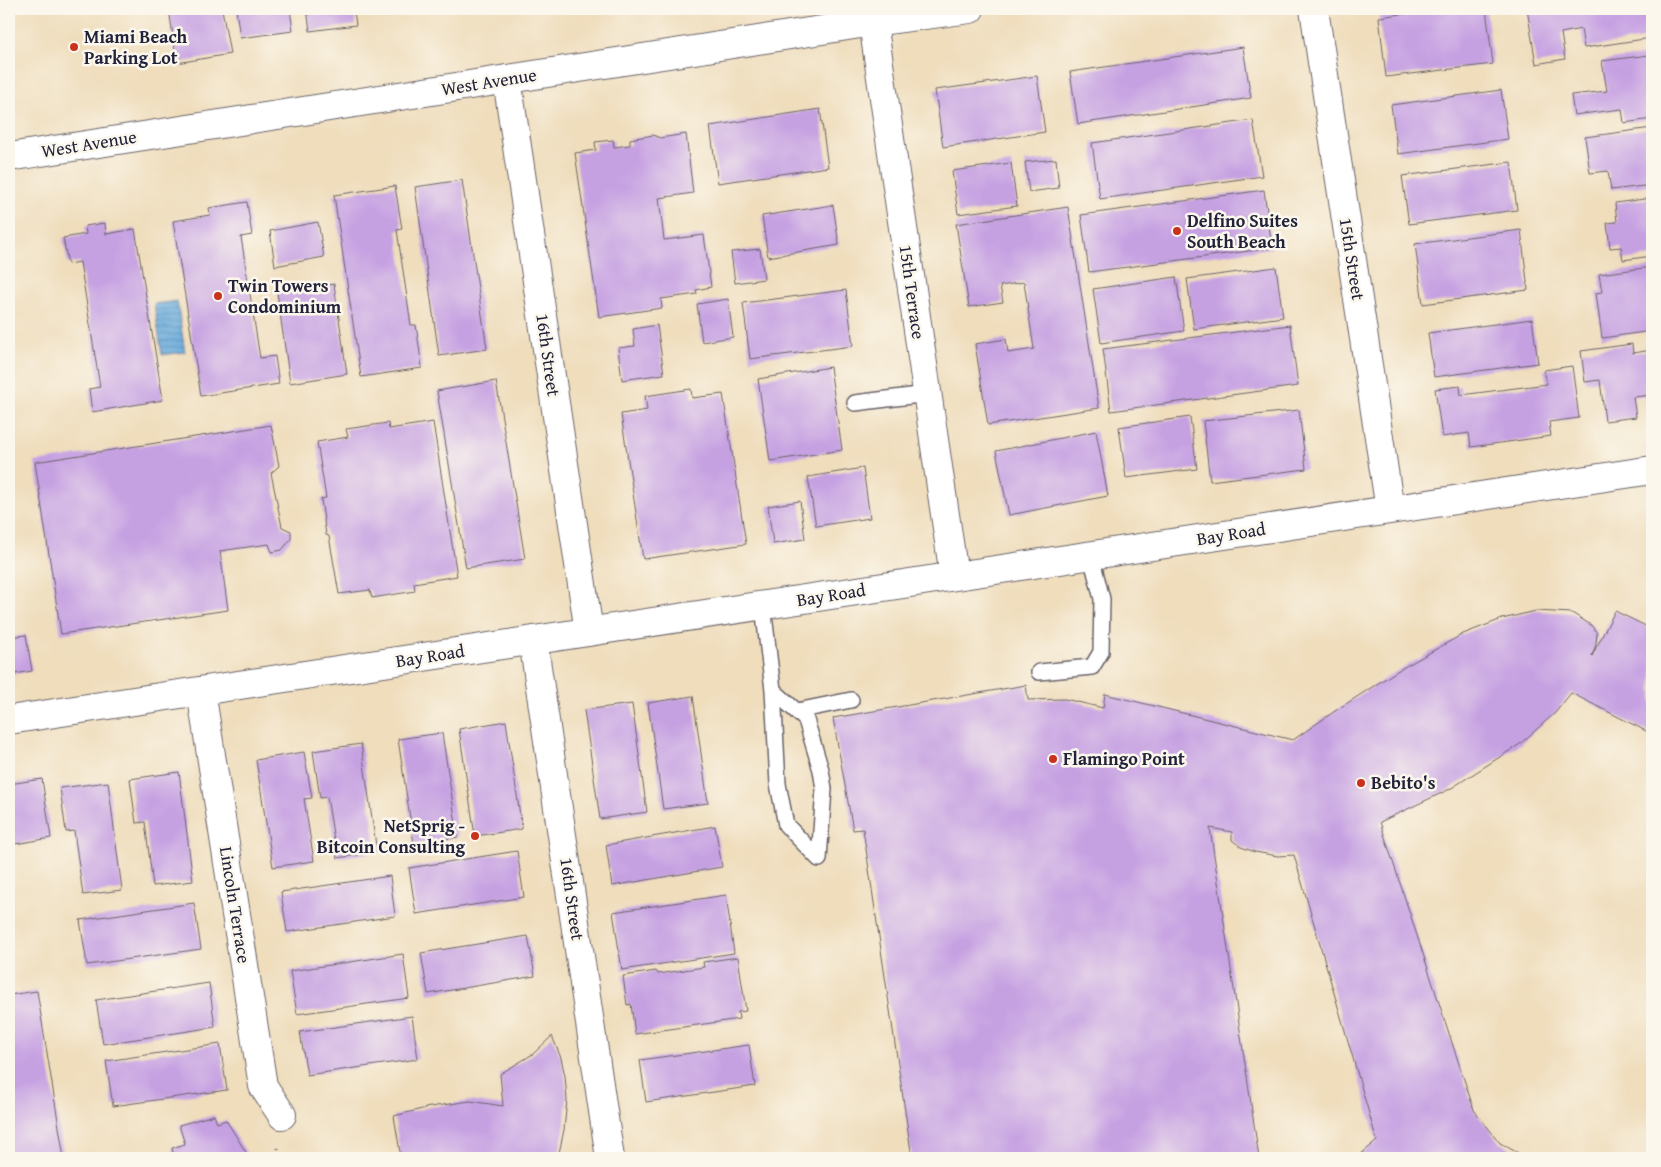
<svg xmlns="http://www.w3.org/2000/svg" width="1661" height="1167" font-family="'Gentium Book Plus',serif">
  <style>
    .water { fill: url(#water-rules); stroke: #45668c }
    .building { fill: #c6a1e2 }
    .lines { fill: none; stroke-linecap: round; stroke-linejoin: round }
    .lane-casing { stroke: #6a6368; stroke-width: 18 }
    .street-casing { stroke: #6a6368; stroke-width: 30 }
    .secondary-casing { stroke: #6a6368; stroke-width: 30 }
    .path { stroke: #6a6368; stroke-width: 3; stroke-dasharray: 1 4; stroke-linecap: butt }
    .lane { stroke: #fff; stroke-width: 15 }
    .street { stroke: #fff; stroke-width: 28 }
    .secondary { stroke: #fff; stroke-width: 28 }
    .poi-dot { fill: #c8321e; stroke: #fbf7ec; stroke-width: 2 }
    .labels { text-anchor: middle; stroke-width: 5; stroke-linejoin: round; paint-order: stroke }
    .poi-label { font-size: 18px; font-weight: bold; fill: #22223b; stroke: #fbf7ec; text-anchor: start }
    .street-label { font-size: 18px; fill: #22223b; stroke: #fbf7ec }
  </style>
  <defs>
    <pattern id="water-rules" width="6" height="5" patternUnits="userSpaceOnUse" patternTransform="scale(1.25)"><rect width="6" height="5" fill="#68aadc"/><path d="M0 2.5h6" fill="none" stroke="#558ab4"/></pattern>
  </defs>
  <rect width="100%" height="100%" fill="#fbf7ec"/>
  <filter id="ink" filterUnits="userSpaceOnUse"><feTurbulence type="fractalNoise" baseFrequency=".02" numOctaves="2"/><feDisplacementMap in="SourceGraphic" scale="10" xChannelSelector="R" yChannelSelector="G"/><feConvolveMatrix kernelMatrix="1 2 1 2 8 2 1 2 1" color-interpolation-filters="sRGB"/></filter>
  <filter id="wash" filterUnits="userSpaceOnUse"><feTurbulence type="fractalNoise" baseFrequency=".0096" numOctaves="4" result="noise"/><feDisplacementMap in="SourceGraphic" scale="20" xChannelSelector="R" yChannelSelector="G"/><feGaussianBlur stdDeviation="1.12" result="paint"/><feColorMatrix in="noise" values="0 0 0 0 0 0 0 0 0 0 0 0 0 0 0 0 0 1.4 0 .05"/><feComposite in="paint" operator="in"/></filter>
  <g filter="url(#wash)">
    <rect width="100%" height="100%" fill="#efddbc"/>
    <path class="water" d="M 177,301 L 185,352 L 162,355 L 154,304 Z"/>
    <g id="blocks">
      <path class="building" d="M 169,9 L 222,9 L 230,54 L 177,63 Z
        M 236,9 L 290,9 L 293,31 L 240,38 Z
        M 307,9 L 362,9 L 362,10 L 354,11 L 356,25 L 310,31 Z
        M 380,9 L 427,9 L 427,10 L 382,17 Z
        M 1441,9 L 1486,9 L 1493,64 L 1386,77 L 1379,17 Z
        M 1527,9 L 1630,9 L 1631,14 L 1647,11 L 1651,38 L 1584,48 L 1581,29 L 1561,33 L 1565,59 L 1536,64 Z
        M 1243,47 L 1251,98 L 1078,124 L 1070,72 Z
        M 1649,55 L 1652,82 L 1652,119 L 1624,123 L 1622,109 L 1574,115 L 1571,95 L 1607,91 L 1602,61 Z
        M 1037,76 L 1045,132 L 943,147 L 935,90 Z
        M 1501,90 L 1508,139 L 1398,154 L 1391,105 Z
        M 820,109 L 828,167 L 718,183 L 710,126 Z
        M 1253,120 L 1262,176 L 1100,199 L 1092,143 Z
        M 1652,128 L 1652,185 L 1611,190 L 1608,171 L 1590,173 L 1585,137 Z
        M 686,134 L 693,193 L 659,198 L 664,240 L 704,235 L 711,287 L 696,290 L 697,294 L 661,299 L 662,308 L 599,317 L 575,153 L 596,150 L 595,142 L 613,140 L 614,147 L 630,145 L 630,139 L 653,135 L 660,138 Z
        M 1056,159 L 1059,188 L 1029,192 L 1025,162 Z
        M 1511,162 L 1517,210 L 1409,224 L 1402,176 Z
        M 1011,163 L 1017,206 L 958,214 L 952,171 Z
        M 462,180 L 487,349 L 439,356 L 415,187 Z
        M 395,186 L 402,229 L 397,230 L 411,325 L 416,325 L 422,368 L 361,377 L 334,195 Z
        M 1264,190 L 1272,248 L 1089,272 L 1081,215 Z
        M 1652,198 L 1652,256 L 1623,260 L 1621,247 L 1610,248 L 1607,223 L 1617,222 L 1615,203 Z
        M 247,202 L 252,235 L 241,237 L 260,358 L 275,356 L 279,384 L 201,396 L 173,221 L 210,215 L 209,208 Z
        M 833,205 L 839,245 L 768,257 L 762,216 Z
        M 1068,207 L 1099,408 L 988,425 L 975,344 L 1006,339 L 1008,353 L 1034,349 L 1024,282 L 1000,286 L 1003,302 L 969,307 L 956,224 Z
        M 318,222 L 324,257 L 275,266 L 270,231 Z
        M 105,223 L 106,234 L 135,229 L 163,400 L 92,412 L 89,389 L 100,387 L 80,262 L 68,264 L 63,238 L 86,234 L 85,226 Z
        M 1521,230 L 1528,290 L 1423,304 L 1415,244 Z
        M 760,249 L 764,279 L 735,283 L 731,252 Z
        M 1276,267 L 1283,317 L 1194,329 L 1187,279 Z
        M 1652,267 L 1652,331 L 1602,338 L 1596,293 L 1602,292 L 1599,274 Z
        M 1176,277 L 1184,331 L 1101,343 L 1093,289 Z
        M 334,284 L 347,374 L 290,383 L 277,292 Z
        M 846,290 L 853,346 L 750,359 L 743,303 Z
        M 728,299 L 733,337 L 702,342 L 697,304 Z
        M 1532,319 L 1538,363 L 1434,377 L 1428,333 Z
        M 657,325 L 664,374 L 622,380 L 618,348 L 635,346 L 633,329 Z
        M 1290,325 L 1298,386 L 1111,411 L 1103,349 Z
        M 1632,344 L 1633,353 L 1652,350 L 1652,395 L 1633,397 L 1636,417 L 1605,421 L 1600,380 L 1585,382 L 1581,351 Z
        M 1572,366 L 1579,418 L 1549,422 L 1551,436 L 1471,447 L 1469,433 L 1442,437 L 1435,389 L 1460,386 L 1461,395 L 1547,384 L 1544,370 Z
        M 830,367 L 842,450 L 770,461 L 758,379 Z
        M 496,381 L 525,559 L 466,568 L 437,391 Z
        M 691,389 L 692,398 L 723,394 L 746,544 L 643,559 L 621,414 L 647,410 L 645,396 Z
        M 1299,410 L 1306,469 L 1210,481 L 1203,421 Z
        M 1190,417 L 1197,469 L 1126,478 L 1119,427 Z
        M 433,422 L 457,576 L 414,583 L 415,591 L 372,598 L 370,590 L 339,594 L 329,536 L 326,535 L 321,499 L 326,498 L 317,442 L 348,437 L 346,429 L 388,423 L 389,429 Z
        M 271,425 L 279,466 L 271,473 L 282,527 L 291,531 L 291,539 L 282,550 L 272,552 L 269,544 L 220,551 L 228,610 L 61,634 L 35,462 Z
        M 1096,431 L 1108,496 L 1009,515 L 996,451 Z
        M 863,468 L 870,518 L 816,526 L 808,477 Z
        M 800,501 L 805,539 L 773,544 L 768,506 Z
        M 1536,611 L 1572,613 L 1591,625 L 1597,633 L 1596,644 L 1592,656 L 1615,611 L 1652,629 L 1652,734 L 1571,693 L 1555,713 L 1520,744 L 1450,789 L 1380,822 L 1474,1110 L 1500,1143 L 1527,1158 L 1356,1158 L 1377,1141 L 1294,855 L 1278,856 L 1255,852 L 1241,847 L 1232,840 L 1232,832 L 1210,828 L 1259,1158 L 912,1158 L 863,829 L 853,830 L 833,718 L 1026,685 L 1028,700 L 1065,699 L 1103,708 L 1105,694 L 1293,740 L 1335,711 L 1397,671 L 1463,634 L 1502,619 Z
        M 26,635 L 32,671 L 9,675 L 9,637 Z
        M 693,696 L 708,803 L 663,809 L 648,703 Z
        M 632,704 L 647,812 L 600,819 L 584,710 Z
        M 506,721 L 522,829 L 475,836 L 459,729 Z
        M 442,733 L 458,837 L 414,844 L 398,739 Z
        M 361,744 L 377,852 L 337,858 L 327,797 L 320,798 L 313,751 Z
        M 304,752 L 312,798 L 304,799 L 314,861 L 273,867 L 256,760 Z
        M 179,772 L 193,881 L 153,886 L 145,822 L 136,823 L 130,779 Z
        M 42,779 L 51,838 L 9,845 L 9,784 Z
        M 108,782 L 122,890 L 83,895 L 74,831 L 66,832 L 60,788 Z
        M 715,826 L 722,867 L 612,886 L 606,845 Z
        M 517,851 L 524,897 L 416,914 L 409,868 Z
        M 390,876 L 395,916 L 287,932 L 281,892 Z
        M 726,895 L 734,953 L 622,970 L 613,912 Z
        M 194,903 L 201,949 L 87,965 L 80,920 Z
        M 528,936 L 535,976 L 428,994 L 421,953 Z
        M 403,954 L 409,998 L 297,1014 L 290,971 Z
        M 738,957 L 746,1011 L 738,1012 L 739,1019 L 635,1034 L 631,1004 L 627,1005 L 623,976 L 656,971 L 658,974 L 704,967 L 703,962 Z
        M 209,983 L 215,1027 L 103,1044 L 96,1000 Z
        M 37,991 L 64,1158 L 9,1158 L 9,995 Z
        M 412,1016 L 418,1059 L 307,1075 L 300,1032 Z
        M 552,1036 L 561,1058 L 565,1076 L 567,1100 L 564,1130 L 559,1153 L 524,1156 L 525,1158 L 401,1158 L 394,1116 L 430,1107 L 470,1101 L 503,1106 L 500,1074 L 533,1054 Z
        M 220,1044 L 227,1090 L 113,1106 L 106,1061 Z
        M 749,1045 L 755,1086 L 646,1102 L 640,1060 Z
        M 214,1115 L 217,1123 L 226,1120 L 247,1154 L 236,1158 L 174,1158 L 172,1148 L 185,1144 L 179,1125 Z"/>
    </g>
  </g>
  <g filter="url(#ink)">
    <use href="#blocks" fill-opacity="0" stroke="#6a6368" stroke-width="1"/>
    <g class="lines">
      <defs>
        <path id="lane" d="M 855,403 L 927,394
          M 763,606 L 773,690 L 778,784 L 786,825 L 819,859
          M 1039,672 L 1092,667 L 1101,652 L 1102,599 L 1091,556
          M 773,690 L 806,720 L 821,770 L 824,789 L 819,859
          M 797,711 L 851,700"/>
        <path id="street" d="M 871,9 L 954,576
          M 1314,9 L 1390,510
          M 507,79 L 589,632
          M 533,640 L 610,1158
          M 201,691 L 263,1086 L 282,1115
          M 9,720 L 1652,470"/>
        <path id="secondary" d="M 9,157 L 873,22 L 970,9"/>
      </defs>
      <use href="#lane" class="lane-casing"/>
      <use href="#street" class="street-casing"/>
      <use href="#secondary" class="secondary-casing"/>
      <path class="path" d="M 278,1148 L 279,1158"/>
      <use href="#lane" class="lane"/>
      <use href="#street" class="street"/>
      <use href="#secondary" class="secondary"/>
    </g>
  </g>
  <g class="poi-dot">
    <circle cx="74" cy="47" r="5"/>
    <circle cx="1177" cy="231" r="5"/>
    <circle cx="218" cy="296" r="5"/>
    <circle cx="1053" cy="759" r="5"/>
    <circle cx="1361" cy="783" r="5"/>
    <circle cx="475" cy="836" r="5"/>
  </g>
  <g class="labels">
    <g class="poi-label">
      <text x="84" y="43">Miami Beach<tspan x="84" dy="21">Parking Lot</tspan></text>
      <text x="1187" y="227">Delfino Suites<tspan x="1187" dy="21">South Beach</tspan></text>
      <text x="228" y="292">Twin Towers<tspan x="228" dy="21">Condominium</tspan></text>
      <text x="1063" y="765">Flamingo Point</text>
      <text x="1371" y="789">Bebito's</text>
      <text x="465" y="832" text-anchor="end">NetSprig -<tspan x="465" dy="21">Bitcoin Consulting</tspan></text>
    </g>
    <g class="street-label">
      <text transform="translate(489 82) rotate(-9)" y="6">West Avenue</text>
      <text transform="translate(89 144) rotate(-9)" y="6">West Avenue</text>
      <text transform="translate(1352 259) rotate(81)" y="6">15th Street</text>
      <text transform="translate(912 292) rotate(82)" y="6">15th Terrace</text>
      <text transform="translate(548 355) rotate(82)" y="6">16th Street</text>
      <text transform="translate(1231 534) rotate(-9)" y="6">Bay Road</text>
      <text transform="translate(831 595) rotate(-9)" y="6">Bay Road</text>
      <text transform="translate(430 656) rotate(-9)" y="6">Bay Road</text>
      <text transform="translate(572 899) rotate(82)" y="6">16th Street</text>
      <text transform="translate(235 905) rotate(81)" y="6">Lincoln Terrace</text>
    </g>
  </g>
  <rect width="1661" height="1167" fill="none" stroke="#fbf7ec" stroke-width="30"/>
</svg>
